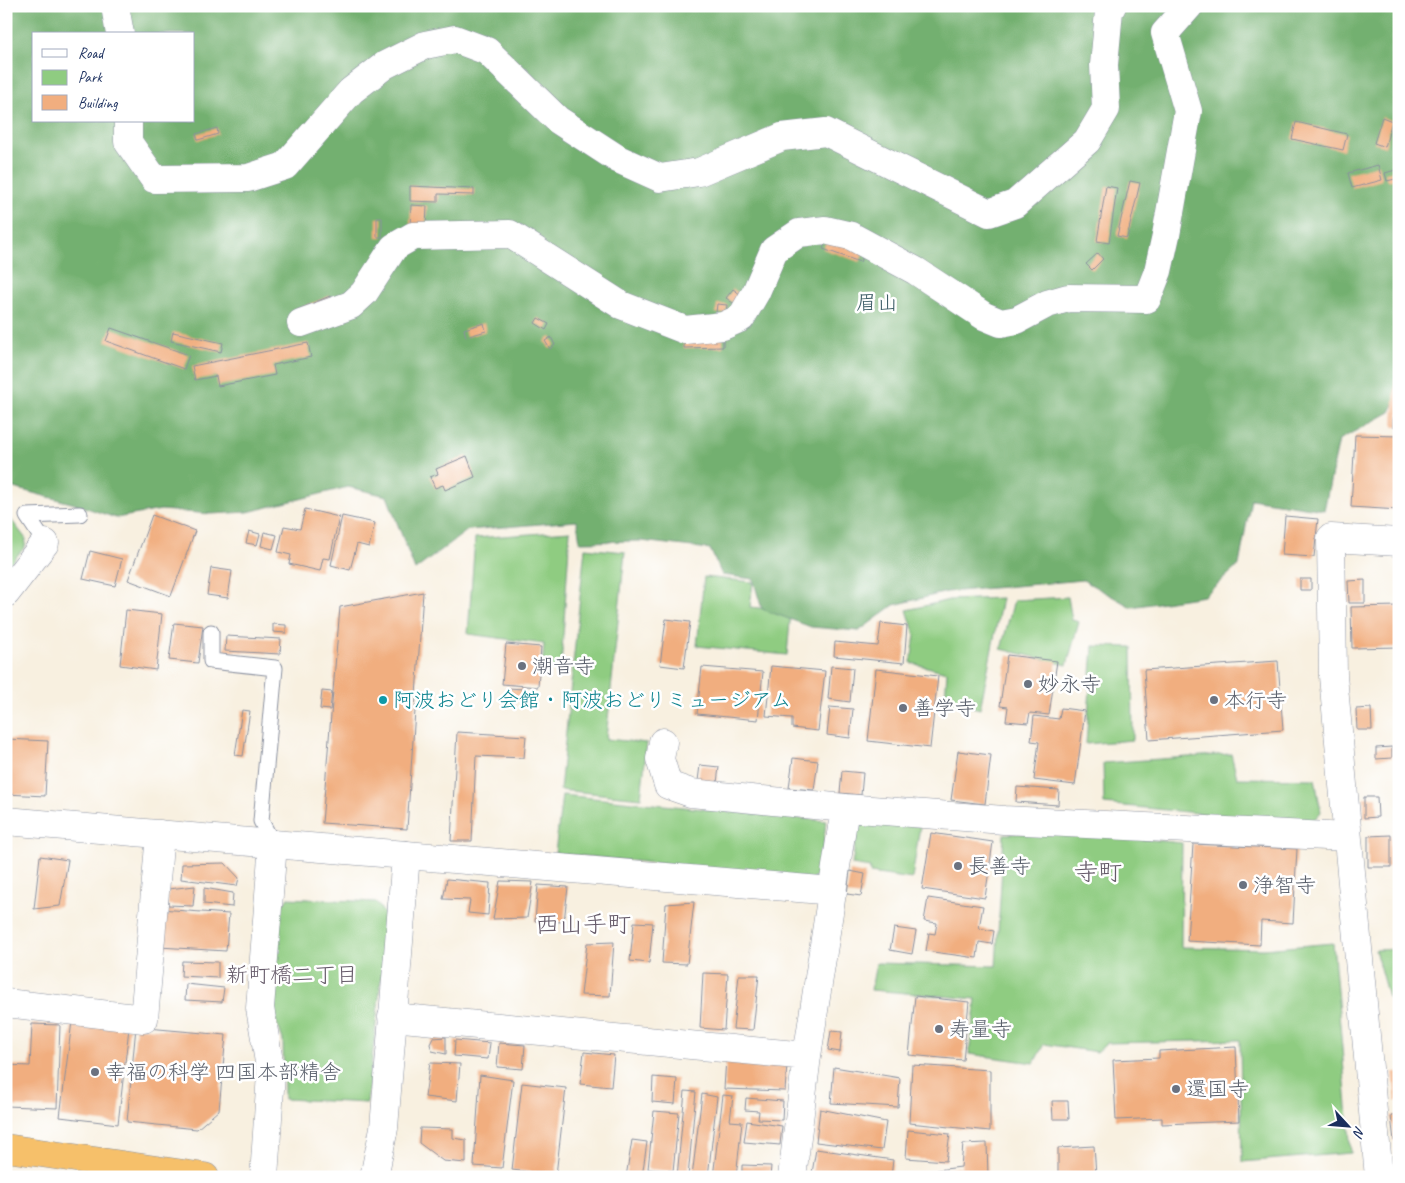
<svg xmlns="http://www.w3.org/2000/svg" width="1405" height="1183" font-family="Caveat,'Klee One',sans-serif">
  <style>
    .green { fill: #8fcc81; stroke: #557e70 }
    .forest { fill: #73b06f; stroke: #477066; fill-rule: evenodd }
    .building { fill: #f1ae7f }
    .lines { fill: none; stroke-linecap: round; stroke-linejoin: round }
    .service-casing { stroke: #8a909f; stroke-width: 17 }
    .minor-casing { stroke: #8a909f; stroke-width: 29 }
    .tertiary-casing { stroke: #8a909f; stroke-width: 29 }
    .trunk-casing { stroke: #8a909f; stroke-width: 29 }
    .service { stroke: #fff; stroke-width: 15 }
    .minor { stroke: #fff; stroke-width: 28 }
    .tertiary { stroke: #fff; stroke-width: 28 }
    .trunk { stroke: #f6c06b; stroke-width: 28 }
    .worship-dot { fill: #6b7280; stroke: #fff; stroke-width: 2 }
    .culture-dot { fill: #0f9aa8; stroke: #fff; stroke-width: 2 }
    .labels { text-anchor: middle; stroke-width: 5; stroke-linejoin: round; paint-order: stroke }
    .park-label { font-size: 21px; fill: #3e5e68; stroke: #fff }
    .worship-label { font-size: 21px; fill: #5b616d; stroke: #fff; text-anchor: start }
    .culture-label { font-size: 21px; fill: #0d838f; stroke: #fff; text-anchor: start }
    .neighbourhood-label { font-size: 22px; fill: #665b6a; stroke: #fff }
    .quarter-label { font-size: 24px; fill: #665b6a; stroke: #fff }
  </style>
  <rect width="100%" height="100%" fill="#fff"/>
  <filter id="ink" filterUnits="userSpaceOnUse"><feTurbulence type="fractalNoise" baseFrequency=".02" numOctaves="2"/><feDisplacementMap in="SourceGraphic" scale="10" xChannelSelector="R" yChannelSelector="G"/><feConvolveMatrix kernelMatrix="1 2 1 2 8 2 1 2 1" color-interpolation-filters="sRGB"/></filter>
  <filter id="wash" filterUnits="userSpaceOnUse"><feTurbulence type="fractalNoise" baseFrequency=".0096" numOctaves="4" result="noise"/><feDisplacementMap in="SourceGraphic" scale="20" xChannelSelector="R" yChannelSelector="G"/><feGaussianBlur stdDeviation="1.12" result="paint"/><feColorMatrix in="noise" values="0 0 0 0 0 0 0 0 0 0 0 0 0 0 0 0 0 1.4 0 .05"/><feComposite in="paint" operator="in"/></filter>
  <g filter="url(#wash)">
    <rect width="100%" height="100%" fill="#f8f0e0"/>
    <path class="green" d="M 6,513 L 26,539 L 25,547 L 6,568 Z
      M 570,531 L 561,667 L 542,669 L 544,644 L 468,634 L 475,538 Z
      M 585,548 L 625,552 L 606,739 L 647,743 L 641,798 L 560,790 Z
      M 704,577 L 753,582 L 750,607 L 791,611 L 787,655 L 697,646 Z
      M 1068,597 L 1072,620 L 1079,622 L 1067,665 L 1001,649 L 1014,600 Z
      M 1002,598 L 980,709 L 945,700 L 947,672 L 911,663 L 915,635 L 907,610 L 949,600 Z
      M 1093,646 L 1132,647 L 1133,740 L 1086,744 Z
      M 1231,754 L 1237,778 L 1315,779 L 1321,812 L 1310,824 L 1104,804 L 1103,763 Z
      M 562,795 L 826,821 L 820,880 L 555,853 Z
      M 859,817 L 920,826 L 912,879 L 870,873 L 870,868 L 852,865 Z
      M 1074,832 L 1182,843 L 1181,947 L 1263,949 L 1333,943 L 1351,1153 L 1242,1162 L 1240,1040 L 1107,1043 L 1097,1052 L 1044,1044 L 1034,1063 L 969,1054 L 976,999 L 871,990 L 876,963 L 996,966 L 1004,834 Z
      M 287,898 L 376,902 L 388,919 L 367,1103 L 284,1099 L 283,1040 L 271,1006 L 277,913 Z
      M 1399,949 L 1399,996 L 1388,997 L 1375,950 Z"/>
    <path class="forest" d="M 6,6 L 1399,6 L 1399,394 L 1390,412 L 1339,440 L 1324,510 L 1251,499 L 1239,565 L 1204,596 L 1131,607 L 1083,580 L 947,592 L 894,605 L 859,631 L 811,627 L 762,609 L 753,579 L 722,575 L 710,549 L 641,541 L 580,542 L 577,521 L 468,530 L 415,570 L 387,496 L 348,487 L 248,512 L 211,514 L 161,510 L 116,518 L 75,504 L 6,486 ZM 34,34 L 194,34 L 194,121 L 34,121 Z"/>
    <g id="blocks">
      <path class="building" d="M 1382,117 L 1392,121 L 1385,147 L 1374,143 Z
        M 1296,122 L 1347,134 L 1343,150 L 1292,139 Z
        M 217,128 L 218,134 L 198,140 L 196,134 Z
        M 1378,165 L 1382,180 L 1352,188 L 1348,173 Z
        M 1399,169 L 1399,178 L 1387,181 L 1385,173 Z
        M 1130,181 L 1140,183 L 1127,238 L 1117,236 Z
        M 410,186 L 474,189 L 474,195 L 438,194 L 438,202 L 410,201 Z
        M 1106,186 L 1117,188 L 1109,243 L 1097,241 Z
        M 411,205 L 427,206 L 426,228 L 410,228 Z
        M 377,218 L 382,218 L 382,237 L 377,237 Z
        M 827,239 L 864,252 L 860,262 L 823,249 Z
        M 1098,253 L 1103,259 L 1092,270 L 1086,264 Z
        M 733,289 L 744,297 L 737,306 L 726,298 Z
        M 330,296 L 332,302 L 298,316 L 296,310 Z
        M 717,304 L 727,305 L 726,314 L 716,313 Z
        M 538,318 L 549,324 L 546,330 L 535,323 Z
        M 484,323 L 486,331 L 466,337 L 464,329 Z
        M 111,328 L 189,355 L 184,369 L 106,341 Z
        M 173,332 L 223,343 L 221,352 L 171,341 Z
        M 551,337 L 555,345 L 550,349 L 545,341 Z
        M 723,337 L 723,347 L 684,348 L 684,338 Z
        M 308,343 L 311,357 L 273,365 L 275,375 L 218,386 L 216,376 L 195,380 L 192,366 Z
        M 1395,379 L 1399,379 L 1399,427 L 1393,427 Z
        M 1355,435 L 1399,436 L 1399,510 L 1351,507 Z
        M 467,456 L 475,477 L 445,490 L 443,485 L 435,488 L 430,477 L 438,474 L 436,469 Z
        M 305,509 L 339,517 L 330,559 L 323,558 L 320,571 L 289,564 L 291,555 L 278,552 L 284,526 L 300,529 Z
        M 152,515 L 195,531 L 171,596 L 128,580 Z
        M 342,516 L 375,523 L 369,547 L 357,544 L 350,570 L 331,565 Z
        M 1285,516 L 1318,519 L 1314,557 L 1282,555 Z
        M 249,531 L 260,534 L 257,545 L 246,543 Z
        M 264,532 L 277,535 L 273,549 L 261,546 Z
        M 90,551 L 122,559 L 115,586 L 83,579 Z
        M 211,568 L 232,571 L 228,598 L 207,595 Z
        M 1300,579 L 1311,579 L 1311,590 L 1300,590 Z
        M 1365,580 L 1365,603 L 1349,603 L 1348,581 Z
        M 423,592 L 407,829 L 322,823 L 340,607 Z
        M 1399,606 L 1399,647 L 1352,648 L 1351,607 Z
        M 126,610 L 162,614 L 156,670 L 120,665 Z
        M 666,619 L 690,622 L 684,668 L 660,665 Z
        M 174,623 L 203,626 L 198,663 L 169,660 Z
        M 881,623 L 907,626 L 904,663 L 834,656 L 835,642 L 878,646 Z
        M 273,624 L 286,625 L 286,633 L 273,632 Z
        M 226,636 L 281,639 L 280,654 L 225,651 Z
        M 506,644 L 541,647 L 538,687 L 502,684 Z
        M 1007,655 L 1057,661 L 1049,715 L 1030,713 L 1028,723 L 1006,721 L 1008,707 L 1000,706 Z
        M 1278,661 L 1283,730 L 1149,740 L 1144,670 Z
        M 771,666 L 825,671 L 818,731 L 792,728 L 792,718 L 766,716 Z
        M 831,666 L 853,668 L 850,702 L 828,699 Z
        M 702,667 L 763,672 L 758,720 L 697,714 Z
        M 876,669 L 938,676 L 930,748 L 868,741 Z
        M 508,688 L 524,689 L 523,696 L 507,695 Z
        M 322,691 L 332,692 L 330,710 L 320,709 Z
        M 830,707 L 853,709 L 850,738 L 827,735 Z
        M 1061,708 L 1085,711 L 1075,785 L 1034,780 L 1039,742 L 1031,741 L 1034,716 L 1059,719 Z
        M 1371,708 L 1372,730 L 1357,730 L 1356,709 Z
        M 242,710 L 250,711 L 243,756 L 235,755 Z
        M 457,732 L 526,736 L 524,758 L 476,756 L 472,841 L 451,841 Z
        M 6,739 L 48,741 L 45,796 L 6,794 Z
        M 1392,747 L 1392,758 L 1376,759 L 1376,748 Z
        M 958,751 L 991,755 L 985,804 L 951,800 Z
        M 793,758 L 818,761 L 814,790 L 789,788 Z
        M 700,765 L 719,767 L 717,783 L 698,781 Z
        M 842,771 L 863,773 L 861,795 L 840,793 Z
        M 1017,787 L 1059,790 L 1058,805 L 1016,802 Z
        M 1364,797 L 1377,797 L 1378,817 L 1364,818 Z
        M 931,833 L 993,842 L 985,898 L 922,889 Z
        M 1391,835 L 1391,867 L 1368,867 L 1368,836 Z
        M 1193,844 L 1297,849 L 1293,923 L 1261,921 L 1260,945 L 1187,941 Z
        M 40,856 L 68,860 L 60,906 L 34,909 Z
        M 225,863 L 239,878 L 237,886 L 181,879 L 182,864 Z
        M 850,871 L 865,874 L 861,896 L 847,894 Z
        M 447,879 L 490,883 L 488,915 L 468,913 L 470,900 L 443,899 Z
        M 500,881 L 533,882 L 527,918 L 493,919 Z
        M 538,885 L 568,887 L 564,922 L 535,921 Z
        M 195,886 L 193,906 L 168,905 L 168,889 Z
        M 204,888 L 233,893 L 232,907 L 204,904 Z
        M 928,898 L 983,906 L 979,928 L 994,931 L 992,944 L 979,942 L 977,958 L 926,951 L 929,933 L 935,934 L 937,923 L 924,921 Z
        M 694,902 L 687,964 L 662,963 L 666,904 Z
        M 160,909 L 229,914 L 226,951 L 159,947 Z
        M 634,922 L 653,923 L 649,963 L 630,961 Z
        M 894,928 L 916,931 L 912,954 L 890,950 Z
        M 614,942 L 610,996 L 581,995 L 587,943 Z
        M 182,961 L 218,962 L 218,978 L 181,976 Z
        M 703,973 L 728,974 L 724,1030 L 700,1028 Z
        M 739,975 L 759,975 L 753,1030 L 733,1029 Z
        M 186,984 L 224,988 L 222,1002 L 185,1000 Z
        M 915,996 L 969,1002 L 963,1060 L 909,1055 Z
        M 72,1021 L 129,1028 L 118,1124 L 60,1117 Z
        M 32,1024 L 60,1025 L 57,1108 L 6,1106 L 6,1065 L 30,1066 Z
        M 136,1027 L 226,1035 L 219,1110 L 197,1129 L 127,1122 Z
        M 831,1031 L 842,1032 L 840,1052 L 828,1050 Z
        M 446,1037 L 446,1054 L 432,1051 L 430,1044 L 433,1038 Z
        M 455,1040 L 490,1043 L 488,1059 L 454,1056 Z
        M 499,1043 L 525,1045 L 523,1069 L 497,1067 Z
        M 1236,1047 L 1239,1121 L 1162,1124 L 1162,1118 L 1116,1120 L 1113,1060 L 1159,1058 L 1159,1051 Z
        M 584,1052 L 614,1055 L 611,1087 L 580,1084 Z
        M 726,1058 L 787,1065 L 785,1091 L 724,1089 Z
        M 430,1063 L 460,1064 L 457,1101 L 425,1097 Z
        M 912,1065 L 990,1070 L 990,1131 L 909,1123 Z
        M 834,1067 L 900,1078 L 898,1107 L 831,1103 Z
        M 1393,1072 L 1399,1072 L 1399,1101 L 1396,1101 Z
        M 480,1075 L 513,1080 L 502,1168 L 474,1166 Z
        M 653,1077 L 677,1079 L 675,1104 L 652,1102 Z
        M 522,1083 L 566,1088 L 556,1175 L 512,1170 Z
        M 685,1091 L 696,1092 L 688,1177 L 677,1177 Z
        M 702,1094 L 717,1097 L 708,1177 L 692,1177 Z
        M 723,1095 L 733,1096 L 730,1121 L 742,1122 L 736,1177 L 713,1177 Z
        M 746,1098 L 783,1101 L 782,1120 L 758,1119 L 759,1111 L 745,1110 Z
        M 1052,1101 L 1068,1101 L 1069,1119 L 1053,1119 Z
        M 820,1109 L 886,1122 L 882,1150 L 816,1142 Z
        M 654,1111 L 679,1113 L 673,1171 L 648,1169 Z
        M 1399,1115 L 1399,1140 L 1394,1141 L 1391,1116 Z
        M 747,1121 L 782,1126 L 780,1145 L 744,1142 Z
        M 420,1128 L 453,1129 L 453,1138 L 466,1140 L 466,1163 L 443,1161 L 419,1143 Z
        M 908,1130 L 950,1134 L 946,1161 L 906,1158 Z
        M 632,1140 L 647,1142 L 642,1177 L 626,1177 Z
        M 987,1143 L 988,1177 L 937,1177 L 937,1170 L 961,1167 L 963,1144 Z
        M 1094,1146 L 1096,1174 L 1058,1176 L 1058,1148 Z
        M 816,1149 L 893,1160 L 891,1177 L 849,1172 L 848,1177 L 828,1177 L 812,1173 Z
        M 742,1165 L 771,1166 L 770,1177 L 742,1177 Z"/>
    </g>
  </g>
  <g filter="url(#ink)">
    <use href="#blocks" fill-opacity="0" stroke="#8a909f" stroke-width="1"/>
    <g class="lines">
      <defs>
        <path id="service" d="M 45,543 L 27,516 L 80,514
          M 211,632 L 211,661 L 275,668 L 261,821 L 273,844"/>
        <path id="minor" d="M 115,6 L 120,34
          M 128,121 L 128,142 L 154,179 L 248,178 L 285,166 L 351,91 L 385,65 L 425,45 L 455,39 L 487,51 L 558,120 L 618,159 L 660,178 L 699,172 L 782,137 L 826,132 L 989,213 L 1015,204 L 1087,141 L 1106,109 L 1104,65 L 1109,11 L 1112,6
          M 301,323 L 351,305 L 364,293 L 394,247 L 413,236 L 510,234 L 621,305 L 685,330 L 723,326 L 741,318 L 756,292 L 774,250 L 799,233 L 825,230 L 851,236 L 916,271 L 984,316 L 1001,323 L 1017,320 L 1047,304 L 1068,298 L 1147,299 L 1158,271 L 1166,235 L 1188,111 L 1165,33 L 1189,6
          M 6,593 L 45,543
          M 663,742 L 660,759 L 668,785 L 691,793 L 845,808
          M 6,821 L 273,844
          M 406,855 L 833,891
          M 6,1003 L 144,1019 L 160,834
          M 392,1017 L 807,1056
          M 792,1177 L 807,1056 L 845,808 L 1004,820 L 1347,837
          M 1379,1177 L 1333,676 L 1331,538 L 1399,542"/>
        <path id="tertiary" d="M 264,1177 L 271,1074 L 260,1008 L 273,844 L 406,855 L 384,1128 L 374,1177"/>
        <path id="trunk" d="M 6,1148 L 205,1177"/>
      </defs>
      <use href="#service" class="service-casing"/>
      <use href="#minor" class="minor-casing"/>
      <use href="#tertiary" class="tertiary-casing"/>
      <use href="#trunk" class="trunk-casing"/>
      <use href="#service" class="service"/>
      <use href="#minor" class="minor"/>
      <use href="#tertiary" class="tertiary"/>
      <use href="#trunk" class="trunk"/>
    </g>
  </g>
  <g class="worship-dot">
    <circle cx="522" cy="666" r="5"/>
    <circle cx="1028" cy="684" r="5"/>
    <circle cx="1214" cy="700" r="5"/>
    <circle cx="903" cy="708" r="5"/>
    <circle cx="958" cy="866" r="5"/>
    <circle cx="1243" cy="885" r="5"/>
    <circle cx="939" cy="1029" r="5"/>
    <circle cx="95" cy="1072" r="5"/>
    <circle cx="1176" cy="1089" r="5"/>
  </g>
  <circle class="culture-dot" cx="383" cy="700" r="5"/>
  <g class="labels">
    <g class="park-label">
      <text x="877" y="310">眉山</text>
    </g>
    <g class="worship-label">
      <text x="532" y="673">潮音寺</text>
      <text x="1038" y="691">妙永寺</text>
      <text x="1224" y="707">本行寺</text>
      <text x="913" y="715">善学寺</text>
      <text x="968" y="873">長善寺</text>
      <text x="1253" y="892">浄智寺</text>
      <text x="949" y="1036">寿量寺</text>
      <text x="105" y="1079">幸福の科学 四国本部精舎</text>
      <text x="1186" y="1096">還国寺</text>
    </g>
    <g class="culture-label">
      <text x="393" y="707">阿波おどり会館・阿波おどりミュージアム</text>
    </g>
    <g class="neighbourhood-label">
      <text x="292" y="982">新町橋二丁目</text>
    </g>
    <g class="quarter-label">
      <text x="1098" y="880">寺町</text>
      <text x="583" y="932">西山手町</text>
    </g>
  </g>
  <rect width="1405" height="1183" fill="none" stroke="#fff" stroke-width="25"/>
  <rect x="32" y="32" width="162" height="90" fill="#ffffff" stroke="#a4acbf"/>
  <rect x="42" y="49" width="25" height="8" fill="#ffffff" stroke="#a4acbf"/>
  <text x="78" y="58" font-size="15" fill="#1b2f5e">Road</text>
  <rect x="42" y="70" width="25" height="15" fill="#8fcc81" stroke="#a4acbf"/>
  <text x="78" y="82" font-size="15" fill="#1b2f5e">Park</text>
  <rect x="42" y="95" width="25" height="15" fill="#f1ae7f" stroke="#a4acbf"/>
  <text x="78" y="108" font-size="15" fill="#1b2f5e">Building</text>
  <g transform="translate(1348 1126) rotate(116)" stroke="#ffffff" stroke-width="4" paint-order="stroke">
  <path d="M0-4L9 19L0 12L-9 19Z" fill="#1b2f5e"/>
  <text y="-8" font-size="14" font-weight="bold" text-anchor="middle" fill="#1b2f5e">N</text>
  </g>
</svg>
